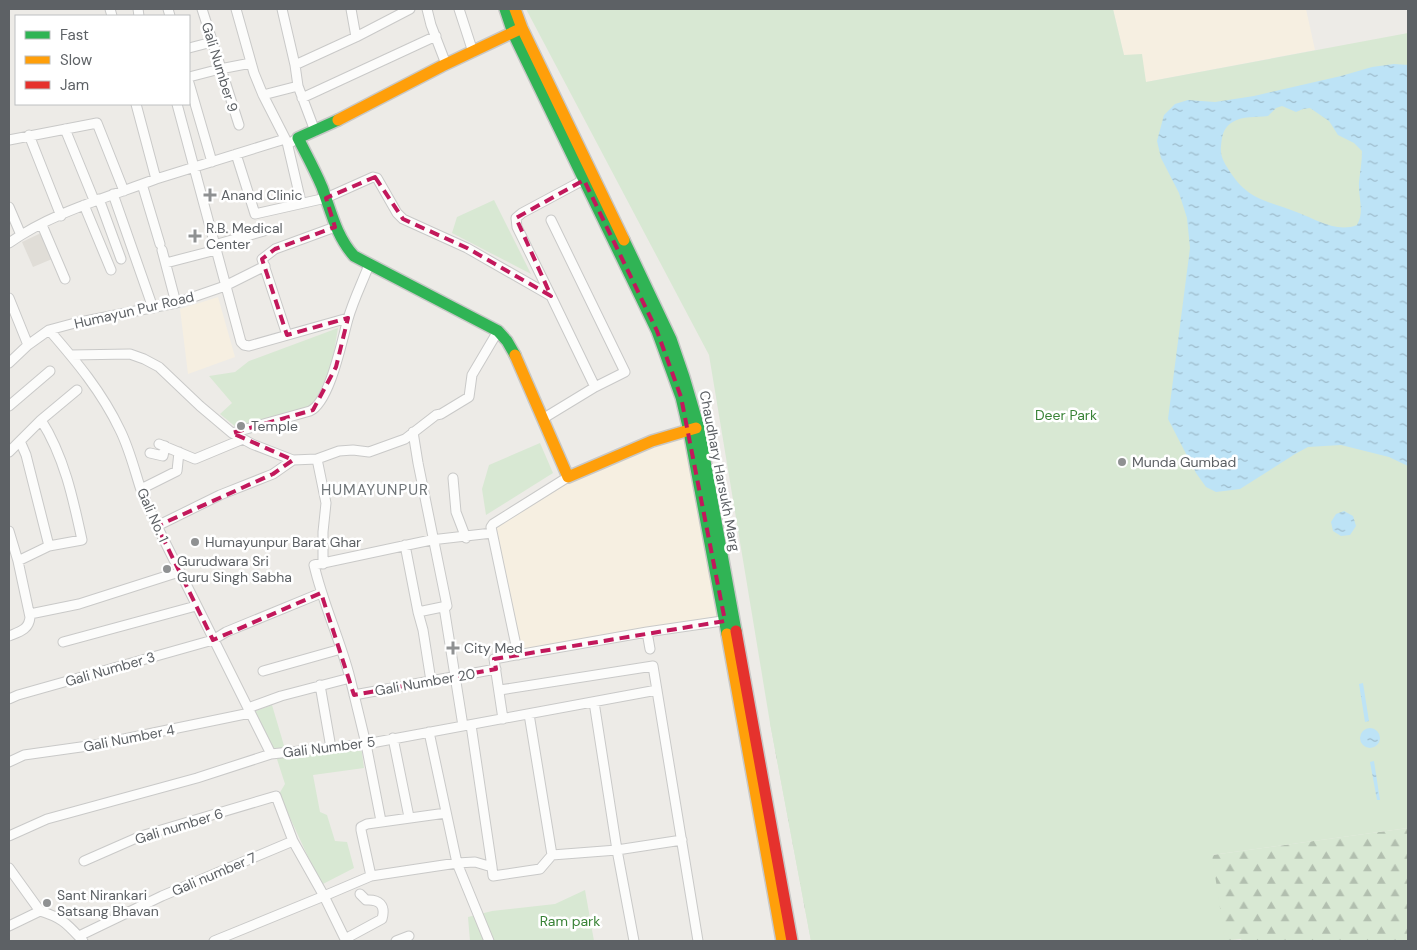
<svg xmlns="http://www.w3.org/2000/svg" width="1417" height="950" font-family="'DM Sans',sans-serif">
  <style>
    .commercial { fill: #f6efe1 }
    .education { fill: #e0ddd7 }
    .forest { fill: url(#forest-firs) }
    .green { fill: #d8e8d3 }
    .water { fill: url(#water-ripples); fill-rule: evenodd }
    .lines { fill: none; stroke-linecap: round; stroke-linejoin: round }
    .street-casing { stroke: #c9c9c8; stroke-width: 11 }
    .fast-casing { stroke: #c8c8c7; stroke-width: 14 }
    .slow-casing { stroke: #c8c8c7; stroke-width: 14 }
    .jam-casing { stroke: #c8c8c7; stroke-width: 14 }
    .street { stroke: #fcfcfb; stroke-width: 9 }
    .fast { stroke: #30b455; stroke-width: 11 }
    .slow { stroke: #ff9f0a; stroke-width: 11 }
    .jam { stroke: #e5322d; stroke-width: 11 }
    .marked { fill: none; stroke: #c2185b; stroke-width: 4; stroke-dasharray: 10 6; stroke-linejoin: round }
    .poi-dot { fill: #8f9192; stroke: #fff; stroke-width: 2 }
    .labels { text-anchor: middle; stroke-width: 5; stroke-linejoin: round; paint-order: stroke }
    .street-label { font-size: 14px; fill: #5d6165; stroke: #fff }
    .poi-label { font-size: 14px; fill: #5d6165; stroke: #fff; text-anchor: start }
    .park-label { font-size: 14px; fill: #3a8337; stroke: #fff }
    .neighbourhood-label { font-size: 15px; letter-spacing: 1px; fill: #6e7477; stroke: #fff }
  </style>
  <defs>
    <pattern id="forest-firs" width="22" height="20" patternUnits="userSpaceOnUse" patternTransform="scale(1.25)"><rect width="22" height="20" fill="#d8e8d3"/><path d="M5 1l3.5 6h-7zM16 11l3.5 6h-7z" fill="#b2bfaf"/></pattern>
    <pattern id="water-ripples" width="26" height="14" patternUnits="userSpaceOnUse" patternTransform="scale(1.25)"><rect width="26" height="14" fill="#bde3f6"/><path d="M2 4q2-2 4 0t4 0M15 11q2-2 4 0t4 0" fill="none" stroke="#9dbbcb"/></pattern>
  </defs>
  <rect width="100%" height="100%" fill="#edebe7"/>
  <path class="commercial" d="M 1113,9 L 1306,9 L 1315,50 L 1146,82 L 1124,55 Z
    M 218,297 L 235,357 L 188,374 L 180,309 Z
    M 684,439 L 717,616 L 522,650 L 495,528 L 569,480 L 649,448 Z"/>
  <path class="education" d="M 41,233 L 52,259 L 33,267 L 22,242 Z"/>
  <path class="forest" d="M 1003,711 L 1212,855 L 1408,828 L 1408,941 L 1242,941 L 1241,939 L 1222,941 L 811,941 L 770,723 Z"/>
  <path class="green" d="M 526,9 L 1113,9 L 1124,55 L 1142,54 L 1146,82 L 1408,33 L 1408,828 L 1212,855 L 1225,941 L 811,941 L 770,723 L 709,355 Z
    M 494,200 L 531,274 L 452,233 L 457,217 Z
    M 338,328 L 332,364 L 315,401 L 305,410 L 237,428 L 220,414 L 232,403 L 209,376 L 235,372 L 249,361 Z
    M 540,443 L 553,473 L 486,515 L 482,489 L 489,465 Z
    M 272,705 L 285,749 L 273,751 L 253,712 Z
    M 361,746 L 364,768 L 313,775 L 320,812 L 327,815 L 335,841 L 347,842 L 354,868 L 321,885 L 279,794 L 285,784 L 276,756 Z
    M 585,890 L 594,941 L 470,941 L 468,917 L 492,911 L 555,904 Z"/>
  <path class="water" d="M 1394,64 L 1408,65 L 1408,466 L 1389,457 L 1341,445 L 1308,447 L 1295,454 L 1240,489 L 1216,492 L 1206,487 L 1196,473 L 1168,419 L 1190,248 L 1187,218 L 1179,193 L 1161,158 L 1157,141 L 1164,115 L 1175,104 L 1188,100 L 1215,102 L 1254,96 L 1341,76 L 1372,67 ZM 1282,106 L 1296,112 L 1303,109 L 1310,108 L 1329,121 L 1338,135 L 1354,143 L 1362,151 C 1362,162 1360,172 1359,182 C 1358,198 1365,211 1357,225 C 1337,233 1317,220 1299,213 C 1266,200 1247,201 1227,167 C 1223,161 1220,154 1221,146 C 1222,136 1223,129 1231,123 C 1243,115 1256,118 1268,116 L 1276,108 Z
    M 1344,511 L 1353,516 L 1356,526 L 1350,535 L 1341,536 L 1333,531 L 1331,522 L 1336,514 Z
    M 1363,683 L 1369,721 L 1365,722 L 1359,684 Z
    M1360 738a10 10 0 1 1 20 0a10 10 0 1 1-20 0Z
    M 1374,761 L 1380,800 L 1377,800 L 1370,762 Z"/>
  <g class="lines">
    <defs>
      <path id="street" d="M 110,9 L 112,16
        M 138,9 L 139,16
        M 168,9 L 170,16
        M 202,9 L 239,125
        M 236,9 L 254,73 L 263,95 L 287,142 L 290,143 L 298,138
        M 282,9 L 295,65 L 298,86 L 315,131
        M 351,9 L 356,37
        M 427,9 L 431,25 L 446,64
        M 459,9 L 473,52
        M 189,48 L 212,42
        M 295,65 L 356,37 L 410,9
        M 189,77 L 220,69 L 251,63
        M 189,83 L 212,162
        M 263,95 L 298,86
        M 302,98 L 436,36
        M 136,104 L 156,179 L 285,139
        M 177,104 L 241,342 L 244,345 L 249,346 L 348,318
        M 65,129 L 94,200
        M 29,135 L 61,216
        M 9,140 L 97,123 L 124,191
        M 287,142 L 301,202
        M 236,154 L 255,214 L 326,198 L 373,177 L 377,178 L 397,213 L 403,219 L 467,248 L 551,296 L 595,387 L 625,372 L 551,220
        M 142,184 L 160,244
        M 113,194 L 153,308
        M 99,199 L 121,259
        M 84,205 L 111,270
        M 9,207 L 21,235
        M 42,225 L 65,279
        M 9,243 C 53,212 106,198 156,179
        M 214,245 L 264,231
        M 162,250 L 176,303
        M 166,263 L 216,250
        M 551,296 L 517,227 L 516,218 L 522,213 L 589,177
        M 9,298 L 28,345
        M 49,330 C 76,361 102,392 120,430 C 129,448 134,468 140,487 C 145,501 152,513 157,526 L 271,754
        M 287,335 L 262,259 L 275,249 L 335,227
        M 71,355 L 130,354 L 144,359 L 159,367 L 200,406 L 232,433 L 252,444 L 293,460
        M 9,363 L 28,345 L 49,330 L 75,323 L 176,303 L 225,286 L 265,266
        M 9,406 L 50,371
        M 544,418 L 595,387
        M 413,432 L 418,463 L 447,606 L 418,612
        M 232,433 L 310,411 C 330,402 342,340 348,319 C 353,301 362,283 369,265
        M 20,441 L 26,455 L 49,546
        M 159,444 L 195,459 L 243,439
        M 9,452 L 41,420 L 77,390
        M 150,453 L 163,456 L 165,446
        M 317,459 L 326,503 L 323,532 L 323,564
        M 453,478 L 456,512 L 466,538
        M 141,489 L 177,471 L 179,452
        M 157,526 L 220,495 L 273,474 L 293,460 L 317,459 L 339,451 L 353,450 L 369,452 L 405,439 L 436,415 L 441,414 L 469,397 L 472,375 L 498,331
        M 9,531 L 18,561 L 30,617 C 29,630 19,632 9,636
        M 405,545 L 418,612 L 423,630 L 431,681
        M 18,561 L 49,546 L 82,540 C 73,498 64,456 41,420
        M 444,607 L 463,726
        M 30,614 L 79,604 L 179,572
        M 647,632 L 650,649
        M 63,642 L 196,606
        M 518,655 L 491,527 L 493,524 L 568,477
        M 263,671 L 341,649
        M 350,678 C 340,639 323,604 314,565 L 431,540 L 492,533
        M 320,685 L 331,748
        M 500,690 L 653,666 L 698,941
        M 354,695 L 496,669
        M 9,699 L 18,695 L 213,640 L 226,632 L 321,593
        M 594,702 L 617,850 L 634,941
        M 248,708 L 281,696 L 350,678 L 366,744 L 381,821
        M 529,714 L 552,855
        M 503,719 L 494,659 L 647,632 L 729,620
        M 471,725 L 492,867
        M 429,732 L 457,863 L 489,941
        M 393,738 L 409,817
        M 9,762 L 24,755 L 95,745 L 250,713
        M 9,836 L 47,819 L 197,778 L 271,754 L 366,744 L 657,690
        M 84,861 L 141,836 L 276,796 L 293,841
        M 9,868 L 40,911
        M 371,876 L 361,830 L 361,827 L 367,824 L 446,813
        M 40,911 C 63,918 67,924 83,941
        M 9,926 L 40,911
        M 79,936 L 162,896 L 293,841 L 324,896 L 214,941
        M 345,939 L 382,919 C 386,905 379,899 366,900 L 360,894
        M 346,941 L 324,896 L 371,876 L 457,863 L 475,862 L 492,867 L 493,876 L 540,869 L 552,855 L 617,850 L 682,840
        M 396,941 L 409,936"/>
      <path id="fast" d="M 505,9 L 513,33 L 657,331 L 681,397 L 689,431 L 727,634
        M 338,120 L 298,138 C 306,154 315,170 322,187 C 331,211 336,236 354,256 L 498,331 L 507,341 L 515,355
        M 624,240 L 671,339 L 684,377 L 699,428 L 736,631"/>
      <path id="slow" d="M 515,9 L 522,28 L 624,240
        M 338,120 L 442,66 L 520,29
        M 515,355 L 568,477 L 652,441 L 696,428
        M 727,634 L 782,941"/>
      <path id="jam" d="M 736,631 L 792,941"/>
    </defs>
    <use href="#street" class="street-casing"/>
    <use href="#fast" class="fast-casing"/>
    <use href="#slow" class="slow-casing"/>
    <use href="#jam" class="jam-casing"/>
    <use href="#street" class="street"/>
    <use href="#fast" class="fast"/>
    <use href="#slow" class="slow"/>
    <use href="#jam" class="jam"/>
  </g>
  <path class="marked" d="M 375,177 L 403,219 L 467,248 L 551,296 L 516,218 L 584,180 L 657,331 L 681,397 L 725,621 L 494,659 L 496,669 L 354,695 L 321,593 L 213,640 L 157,526 L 273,474 L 293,460 L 232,433 L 313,410 L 336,367 L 348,318 L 287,335 L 262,259 L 275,249 L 335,227 L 326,198 Z"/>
  <g class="poi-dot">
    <path d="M207.5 187.5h5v5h5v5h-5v5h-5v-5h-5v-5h5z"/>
    <path d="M192.5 228.5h5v5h5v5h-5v5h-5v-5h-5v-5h5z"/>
    <circle cx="241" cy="426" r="5"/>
    <circle cx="1122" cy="462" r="5"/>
    <circle cx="195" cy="542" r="5"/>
    <circle cx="167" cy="569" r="5"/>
    <path d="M450.5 640.5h5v5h5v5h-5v5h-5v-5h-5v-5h5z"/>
    <circle cx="47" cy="903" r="5"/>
  </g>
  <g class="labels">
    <g class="street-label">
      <text transform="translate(220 67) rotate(73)" y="5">Gali Number 9</text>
      <text transform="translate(134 310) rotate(-13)" y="5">Humayun Pur Road</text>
      <text transform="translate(720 471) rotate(79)" y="5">Chaudhary Harsukh Marg</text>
      <text transform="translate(153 515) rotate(66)" y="5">Gali No. 1</text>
      <text transform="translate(110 669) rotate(-16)" y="5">Gali Number 3</text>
      <text transform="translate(425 682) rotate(-10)" y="5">Gali Number 20</text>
      <text transform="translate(129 738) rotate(-11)" y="5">Gali Number 4</text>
      <text transform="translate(329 747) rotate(-7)" y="5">Gali Number 5</text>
      <text transform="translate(179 826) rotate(-17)" y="5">Gali number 6</text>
      <text transform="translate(214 874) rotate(-23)" y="5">Gali number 7</text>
    </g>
    <g class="poi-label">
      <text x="221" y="200">Anand Clinic</text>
      <text x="206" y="233">R.B. Medical<tspan x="206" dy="16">Center</tspan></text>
      <text x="251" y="431">Temple</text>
      <text x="1132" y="467">Munda Gumbad</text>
      <text x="205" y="547">Humayunpur Barat Ghar</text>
      <text x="177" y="566">Gurudwara Sri<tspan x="177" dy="16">Guru Singh Sabha</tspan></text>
      <text x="464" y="653">City Med</text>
      <text x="57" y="900">Sant Nirankari<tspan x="57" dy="16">Satsang Bhavan</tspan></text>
    </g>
    <g class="park-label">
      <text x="1066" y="420">Deer Park</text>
      <text x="570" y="926">Ram park</text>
    </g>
    <g class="neighbourhood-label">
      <text x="375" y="495">HUMAYUNPUR</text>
    </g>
  </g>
  <rect width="1417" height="950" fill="none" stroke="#5d6165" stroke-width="20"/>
  <rect x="15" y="15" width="175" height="90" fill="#ffffff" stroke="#bec0c1"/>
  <rect x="25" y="31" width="25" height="8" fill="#30b455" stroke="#bec0c1"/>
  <text x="60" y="40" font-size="15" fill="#5d6165">Fast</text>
  <rect x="25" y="56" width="25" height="8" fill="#ff9f0a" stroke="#bec0c1"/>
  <text x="60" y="65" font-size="15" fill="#5d6165">Slow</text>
  <rect x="25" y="81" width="25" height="8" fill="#e5322d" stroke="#bec0c1"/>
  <text x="60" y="90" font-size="15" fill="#5d6165">Jam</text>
</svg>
